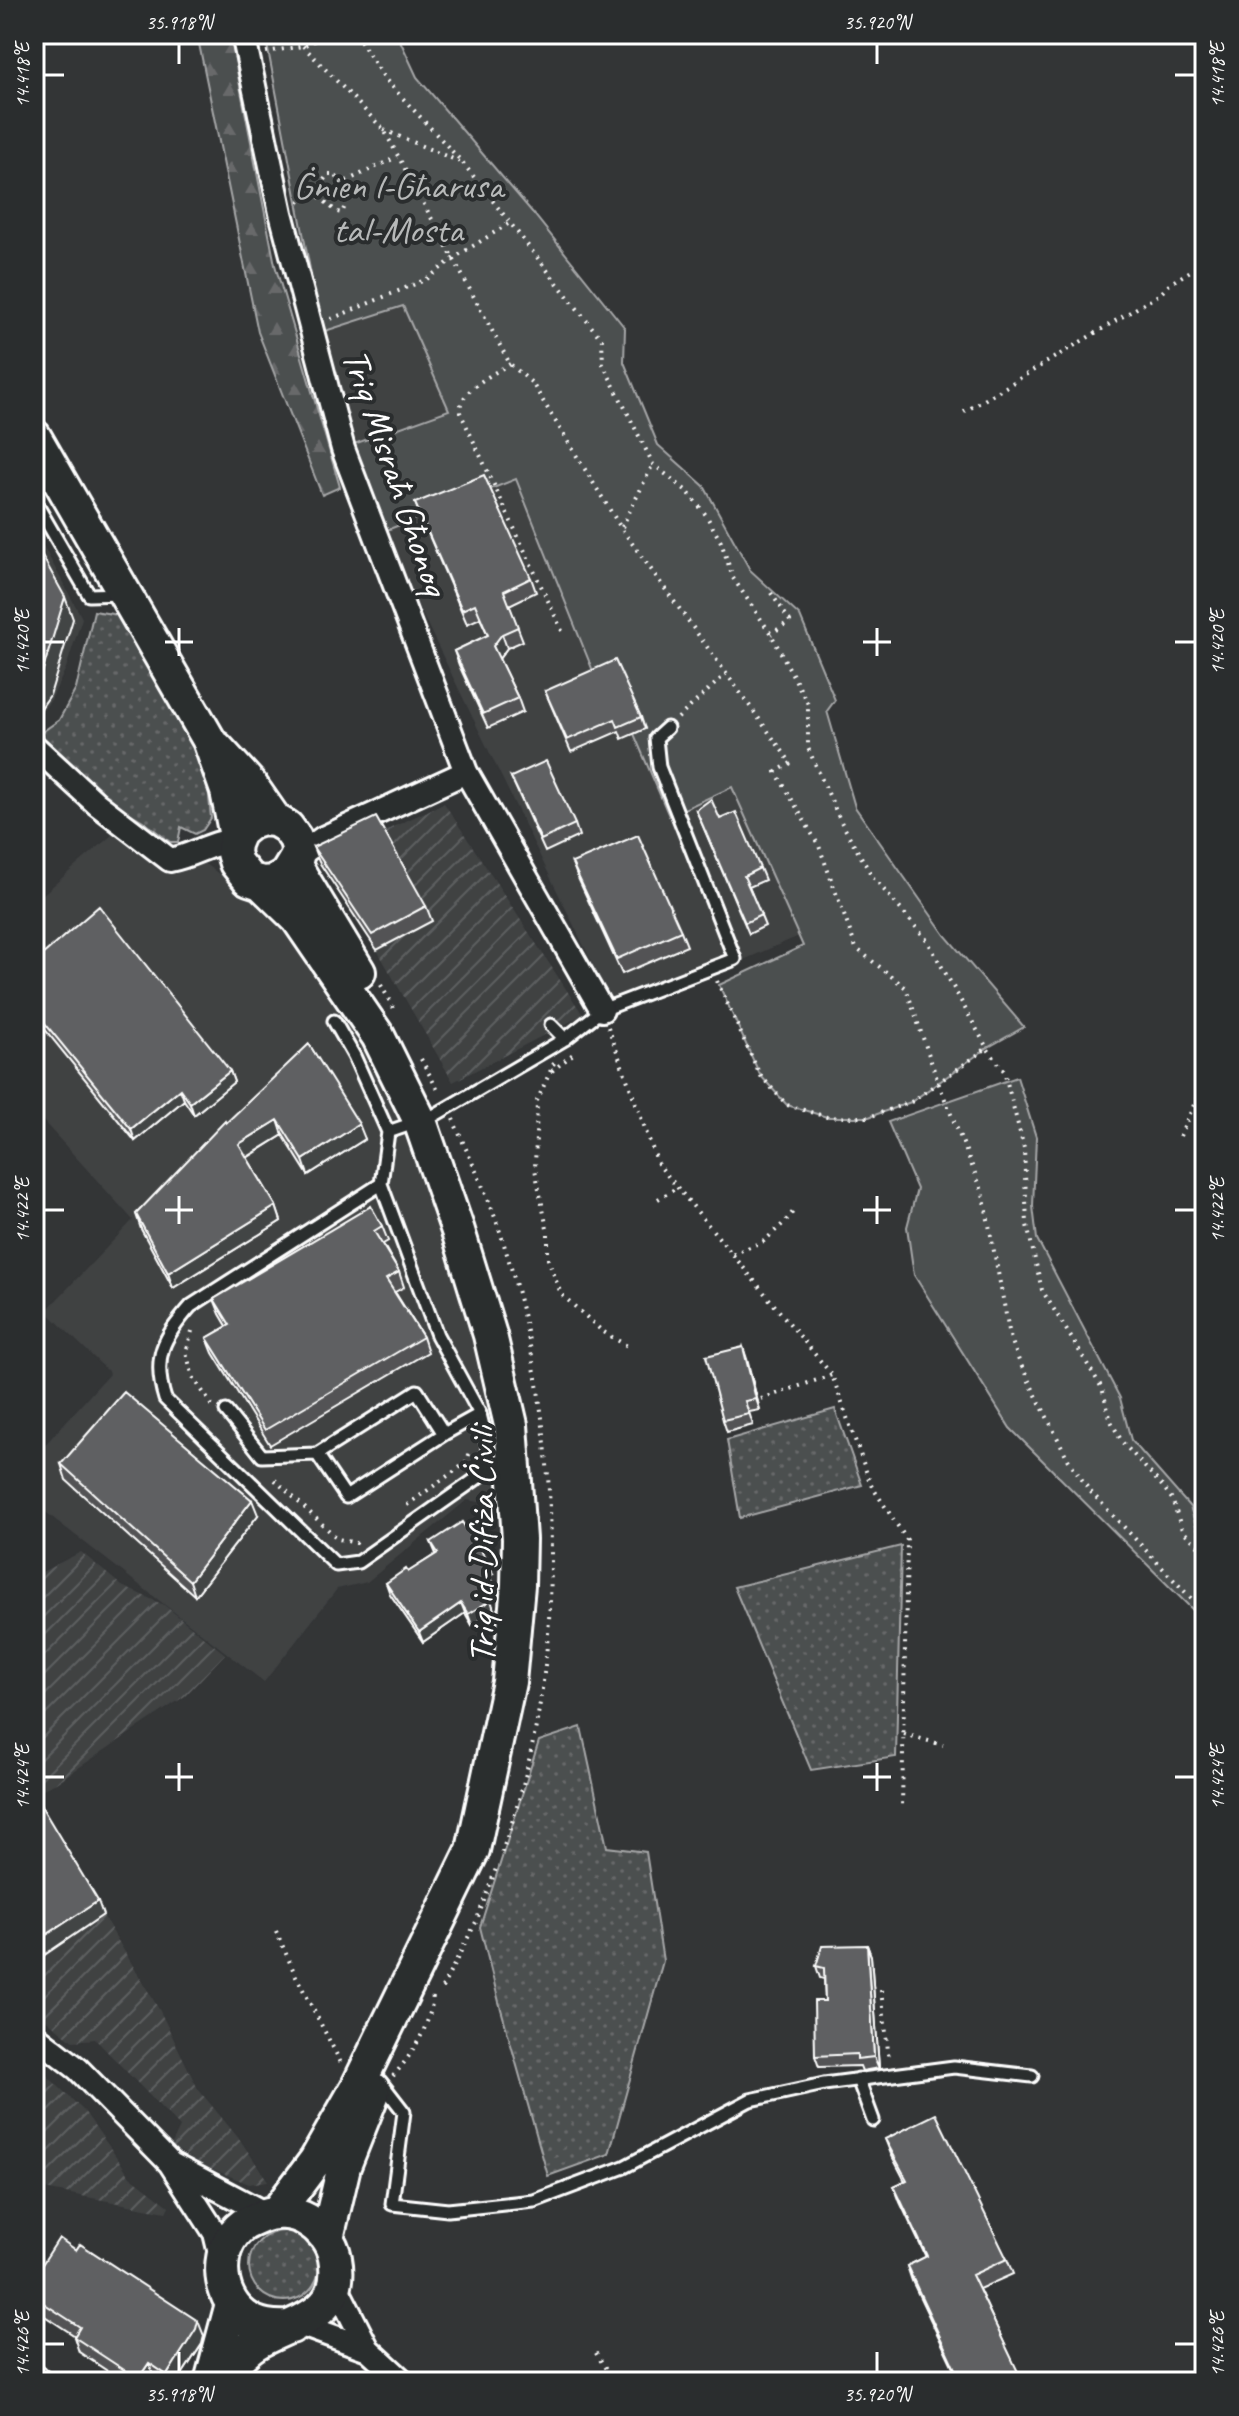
<svg xmlns="http://www.w3.org/2000/svg" width="1239" height="2416" font-family="Caveat,sans-serif">
  <style>
    .built { fill: #404243 }
    .industrial { fill: url(#industrial-furrows) }
    .grass { fill: url(#grass-dots); stroke: #a6a7a8; stroke-width: 2 }
    .forest { fill: url(#forest-firs); stroke: #a6a7a8; stroke-width: 2 }
    .park { fill: #4c4f50; stroke: #a6a7a8; stroke-width: 2 }
    .lines { fill: none; stroke-linecap: round; stroke-linejoin: round }
    .lane-casing { stroke: #fff; stroke-width: 17 }
    .street-casing { stroke: #fff; stroke-width: 28 }
    .secondary-casing { stroke: #fff; stroke-width: 38 }
    .path { stroke: #fff; stroke-width: 4; stroke-dasharray: 2 6; stroke-linecap: butt }
    .lane { stroke: #2a2d2e; stroke-width: 11 }
    .street { stroke: #2a2d2e; stroke-width: 22 }
    .secondary { stroke: #2a2d2e; stroke-width: 32 }
    .wall { fill: #525354; stroke: #fff; stroke-width: 2 }
    .shaded-wall { fill: #424445; stroke: #fff; stroke-width: 2 }
    .building { fill: #5f6162; stroke: #fff; stroke-width: 2 }
    .ticks { fill: none; stroke: #fff; stroke-width: 3 }
    .labels { text-anchor: middle; stroke-width: 8; stroke-linejoin: round; paint-order: stroke }
    .park-label { font-size: 38px; fill: #b7b9b9; stroke: #2a2d2e }
    .street-label { font-size: 38px; fill: #fff; stroke: #2a2d2e }
    .neatline { fill: none; stroke: #fff; stroke-width: 3 }
    .ticks-label { font-size: 20px; text-anchor: middle; fill: #fff }
  </style>
  <defs>
    <pattern id="industrial-furrows" width="10" height="10" patternUnits="userSpaceOnUse" patternTransform="scale(2)"><rect width="10" height="10" fill="#404243"/><path d="M-1 1l2-2M0 10L10 0M9 11l2-2" fill="none" stroke="#5d5e5f"/></pattern>
    <pattern id="grass-dots" width="8" height="8" patternUnits="userSpaceOnUse" patternTransform="scale(2)"><rect width="8" height="8" fill="#4c4f50"/><path d="M2 2h.1M6 6h.1" fill="none" stroke="#67696a" stroke-width="1.8" stroke-linecap="round"/></pattern>
    <pattern id="forest-firs" width="22" height="20" patternUnits="userSpaceOnUse" patternTransform="scale(2)"><rect width="22" height="20" fill="#4c4f50"/><path d="M5 1l3.5 6h-7zM16 11l3.5 6h-7z" fill="#67696a"/></pattern>
  </defs>
  <rect width="100%" height="100%" fill="#333536"/>
  <filter id="ink" filterUnits="userSpaceOnUse"><feTurbulence type="fractalNoise" baseFrequency=".0125" numOctaves="2"/><feDisplacementMap in="SourceGraphic" scale="16" xChannelSelector="R" yChannelSelector="G"/><feConvolveMatrix kernelMatrix="1 2 1 2 8 2 1 2 1" color-interpolation-filters="sRGB"/></filter>
  <g filter="url(#ink)">
    <path class="built" d="M 403,306 L 449,410 L 481,402 L 645,729 L 634,734 L 669,815 L 732,786 L 799,936 L 617,1014 L 375,517 L 351,445 L 322,332 Z
      M 34,529 L 82,618 L 66,668 L 51,700 L 34,722 Z
      M 137,817 L 300,930 L 425,1147 L 497,1402 L 509,1507 L 467,1500 L 367,1582 L 337,1589 L 264,1682 L 34,1503 L 34,1457 L 110,1373 L 46,1311 L 133,1220 L 34,1111 L 34,902 L 112,835 Z"/>
    <path class="industrial" d="M 444,803 L 583,1015 L 453,1082 L 377,950 L 319,862 Z
      M 81,1552 L 122,1586 L 164,1605 L 225,1654 L 185,1696 L 56,1783 L 34,1793 L 34,1576 Z
      M 34,1800 L 160,2011 L 198,2089 L 240,2140 L 268,2181 L 249,2184 L 205,2166 L 171,2146 L 180,2127 L 95,2039 L 73,2041 L 34,2010 Z
      M 34,2063 L 84,2111 L 130,2176 L 169,2206 L 166,2212 L 34,2187 Z"/>
    <path class="grass" d="M 94,611 L 118,615 L 206,764 L 211,818 L 203,830 L 195,834 L 181,827 L 178,842 L 170,842 L 143,821 L 100,795 L 59,759 L 38,735 L 59,720 L 76,689 Z
      M 835,1409 L 862,1485 L 740,1518 L 727,1440 Z
      M 901,1546 L 896,1757 L 811,1770 L 734,1587 Z
      M 581,1727 L 607,1847 L 646,1852 L 663,1961 L 609,2154 L 548,2176 L 499,2002 L 480,1927 L 539,1741 Z
      M249 2266a35 35 0 1 1 70 0a35 35 0 1 1-70 0Z"/>
    <path class="forest" d="M 197,34 L 230,34 L 275,265 L 340,487 L 322,495 L 258,332 Z"/>
    <path class="park" d="M 265,34 L 397,34 L 417,77 L 533,213 L 625,328 L 624,362 L 658,445 L 704,486 L 750,570 L 800,616 L 835,700 L 827,711 L 855,807 L 945,935 L 1024,1027 L 987,1048 L 911,1102 L 869,1117 L 827,1117 L 787,1105 L 760,1075 L 719,985 L 803,946 L 732,787 L 669,816 L 634,734 L 645,728 L 597,681 L 516,479 L 382,532 L 351,445 L 449,410 L 403,306 L 322,332 Z
      M 1017,1077 L 1036,1137 L 1033,1206 L 1037,1239 L 1120,1398 L 1131,1440 L 1190,1507 L 1200,1538 L 1205,1543 L 1205,1622 L 1010,1428 L 914,1275 L 907,1227 L 917,1189 L 888,1122 Z"/>
    <g class="lines">
      <defs>
        <path id="lane" d="M 34,500 L 89,595 L 122,594
          M 334,1021 L 354,1056 L 388,1132 L 381,1184 L 191,1306 C 163,1338 152,1357 165,1399 L 336,1565 L 358,1562 L 486,1472 L 511,1469
          M 551,1025 L 565,1039
          M 435,1115 L 565,1039 L 602,1010 L 735,959 L 659,767 L 656,738 L 667,728
          M 388,1132 L 417,1122
          M 381,1184 L 437,1335 L 480,1414 L 488,1446 L 486,1472
          M 226,1411 L 262,1456 L 317,1454
          M 444,1434 L 417,1391 L 317,1454 L 346,1497 L 444,1434 L 480,1414
          M 858,2079 L 873,2120
          M 380,2081 L 404,2112 L 392,2204 L 448,2210 L 534,2201 L 624,2167 L 750,2100 L 824,2084 L 954,2067 L 1032,2076
          M 34,2368 L 49,2382"/>
        <path id="street" d="M 243,34 L 281,213 L 343,449 L 466,772 L 323,838 L 297,857
          M 34,746 L 97,804 L 170,860 C 193,856 211,842 235,840
          M 466,772 L 602,1010
          M 34,2035 L 78,2069 L 170,2163 L 215,2233 L 222,2262
          M 171,2164 L 266,2214
          M 335,2284 L 368,2349
          M 299,2324 L 368,2349 L 404,2382"/>
        <path id="secondary" d="M 34,436 L 209,740 L 227,791 L 236,836
          M 217,748 L 250,784 L 275,820
          M 294,864 L 359,972
          M 261,883 L 275,882 L 286,875 L 297,857 L 298,847 L 295,838 L 287,827 L 275,820 L 262,819 L 250,823 L 239,832 L 234,844 L 233,853 L 236,863 L 249,879 L 261,883 L 298,919 L 378,1036 L 420,1121 L 458,1231 L 490,1335 L 511,1425 L 519,1539 L 518,1585 L 509,1682 L 473,1850 L 357,2088 L 316,2160 L 277,2212
          M 327,2238 L 344,2166 L 373,2093
          M 211,2382 L 232,2304
          M 216,2382 C 228,2370 241,2352 256,2343 C 292,2321 346,2317 335,2258 C 332,2242 321,2228 307,2220 C 293,2212 274,2210 260,2217 C 255,2219 248,2222 243,2225 C 214,2246 216,2295 244,2316 C 258,2327 274,2328 291,2327"/>
      </defs>
      <use href="#lane" class="lane-casing"/>
      <use href="#street" class="street-casing"/>
      <use href="#secondary" class="secondary-casing"/>
      <path class="path" d="M 356,34 L 385,79 L 463,163 L 602,340 L 603,364 L 653,464 L 688,492 L 706,515 L 721,542 L 733,578 L 771,634 L 808,704 L 808,748 L 840,820 L 872,876 L 927,940 L 987,1048 L 1004,1071 L 1024,1148 L 1027,1225 L 1042,1290 L 1102,1388 L 1111,1421 L 1122,1442 L 1164,1488 L 1172,1499 L 1182,1530 L 1205,1552
        M 303,46 L 384,130 L 510,364 L 532,383 L 621,528 L 791,763 L 776,772 L 819,846 L 856,948 L 906,988 L 938,1082 L 983,1193 L 1010,1336 L 1019,1361 L 1068,1459 L 1089,1490 L 1205,1613
        M 266,52 L 303,46 L 328,34
        M 384,130 L 460,162
        M 315,193 L 328,174 L 334,174 L 342,183
        M 299,202 L 315,193 L 337,212 L 342,213 L 345,206 L 342,183 L 397,157
        M 331,319 L 427,279 L 454,258 L 511,222
        M 510,364 C 494,373 458,391 460,412 L 564,635
        M 964,412 L 1160,294 L 1171,283 L 1205,262
        M 622,527 L 653,464
        M 771,593 L 790,621 L 771,634
        M 678,718 L 726,674
        M 717,981 L 760,1075 L 787,1105 L 827,1117 L 869,1117 L 911,1102 L 987,1048
        M 381,985 L 394,1009
        M 608,1027 L 658,1164 L 832,1375 L 871,1485 L 907,1540 L 902,1807
        M 421,1059 L 440,1094
        M 554,1063 L 537,1101 L 535,1169 L 548,1234 L 548,1259 L 561,1294 L 602,1331 L 629,1347
        M 552,1071 L 573,1054
        M 453,1119 C 468,1155 486,1190 498,1226 C 563,1418 573,1663 501,1854
        M 1180,1136 L 1205,1080
        M 658,1199 L 678,1187
        M 733,1254 L 764,1241 L 785,1222 L 796,1208
        M 192,1331 L 186,1352 L 193,1377 L 213,1407
        M 761,1399 L 832,1375
        M 275,1480 L 338,1539 L 356,1543 L 358,1541
        M 407,1505 L 466,1463 L 471,1449
        M 904,1734 L 943,1745
        M 276,1931 L 295,1974 L 341,2063
        M 442,1988 L 476,1922 L 497,1866
        M 881,1990 L 889,2059
        M 393,2076 C 413,2054 432,2023 433,1993
        M 596,2353 L 614,2382
        M 1204,2382 L 1194,2346 L 1205,2317"/>
      <use href="#lane" class="lane"/>
      <use href="#street" class="street"/>
      <use href="#secondary" class="secondary"/>
    </g>
    <path class="wall" d="M 415,503 L 531,578 L 536,592 L 509,605 L 523,641 L 507,648 L 499,659 L 518,698 L 523,712 L 488,728 L 459,665 L 454,651 L 488,635 L 480,618 L 467,624 Z
      M 545,691 L 641,717 L 645,729 L 622,739 L 619,731 L 571,752 Z
      M 511,777 L 575,824 L 579,836 L 545,852 Z
      M 696,810 L 720,819 L 760,868 L 765,880 L 749,887 L 765,926 L 749,934 Z
      M 313,847 L 426,906 L 432,921 L 377,950 L 319,862 Z
      M 572,863 L 681,931 L 687,946 L 622,974 L 578,878 Z
      M 34,962 L 230,1071 L 234,1082 L 194,1115 L 184,1100 L 135,1141 L 34,1016 Z
      M 309,1044 L 365,1139 L 308,1175 L 283,1135 L 247,1158 L 276,1206 L 281,1221 L 173,1288 L 141,1229 L 136,1214 Z
      M 382,1226 L 388,1241 L 383,1244 L 399,1272 L 404,1287 L 395,1292 L 423,1337 L 428,1352 L 270,1445 L 213,1353 L 207,1338 L 227,1326 L 220,1314 L 214,1299 Z
      M 743,1347 L 760,1410 L 749,1412 L 753,1425 L 727,1432 L 723,1420 Z
      M 61,1464 L 258,1515 L 195,1596 L 66,1480 Z
      M 431,1542 L 493,1574 L 489,1576 L 497,1594 L 490,1599 L 494,1610 L 472,1625 L 465,1613 L 423,1642 L 390,1594 L 386,1583 L 408,1572 L 436,1554 Z
      M 867,1945 L 871,1956 L 879,2068 L 862,2071 L 860,2066 L 819,2067 L 815,2056 L 825,2001 L 824,1979 L 820,1978 L 816,1966 Z
      M 885,2139 L 1007,2259 L 1013,2274 L 979,2289 L 1022,2382 L 960,2382 L 912,2281 L 907,2266 L 926,2257 L 900,2202 L 894,2186 L 905,2181 L 891,2154 Z
      M 34,2277 L 204,2336 L 202,2344 L 177,2382 L 161,2382 L 154,2378 L 152,2382 L 124,2382 L 79,2352 L 74,2337 L 75,2336 L 34,2309 Z"/>
    <path class="shaded-wall" d="M 65,597 L 73,619 L 50,695 L 34,718 L 34,685 Z
      M 502,634 L 507,648 L 498,660 L 493,646 Z
      M 230,1071 L 234,1082 L 194,1115 L 190,1103 Z
      M 180,1089 L 184,1100 L 135,1141 L 131,1129 Z
      M 278,1120 L 283,1135 L 244,1159 L 239,1144 Z
      M 359,1124 L 365,1139 L 308,1175 L 303,1160 Z
      M 276,1206 L 281,1221 L 173,1288 L 168,1273 Z
      M 743,1347 L 747,1359 L 760,1410 L 756,1399 Z
      M 252,1500 L 258,1515 L 195,1596 L 190,1581 Z
      M 489,1563 L 493,1574 L 487,1578 L 483,1567 Z
      M 493,1584 L 497,1594 L 488,1600 L 484,1590 Z
      M 491,1600 L 494,1610 L 472,1625 L 468,1614 Z
      M 461,1603 L 465,1613 L 423,1642 L 419,1632 Z
      M 98,1901 L 103,1915 L 34,1962 L 34,1943 Z
      M 867,1945 L 871,1956 L 879,2068 L 874,2057 Z
      M 198,2321 L 204,2336 L 202,2344 L 177,2382 L 170,2382 L 167,2375 Z
      M 149,2363 L 154,2378 L 152,2382 L 139,2382 L 138,2379 Z"/>
    <path class="building" d="M 484,475 L 531,578 L 504,591 L 518,627 L 502,634 L 493,646 L 518,698 L 483,714 L 454,651 L 488,635 L 475,604 L 462,610 L 415,503 Z
      M 34,541 L 65,597 L 42,673 L 34,685 Z
      M 615,660 L 641,717 L 618,727 L 615,719 L 567,740 L 545,691 Z
      M 546,761 L 575,824 L 541,840 L 511,777 Z
      M 711,799 L 720,819 L 736,812 L 760,868 L 744,876 L 761,915 L 745,923 L 696,810 Z
      M 376,817 L 426,906 L 372,935 L 313,847 Z
      M 638,835 L 681,931 L 617,959 L 572,863 Z
      M 99,906 L 230,1071 L 190,1103 L 180,1089 L 131,1129 L 34,1010 L 34,962 Z
      M 309,1044 L 359,1124 L 303,1160 L 278,1120 L 239,1144 L 276,1206 L 168,1273 L 136,1214 L 225,1121 L 226,1123 Z
      M 371,1206 L 382,1226 L 374,1231 L 399,1272 L 386,1279 L 423,1337 L 265,1430 L 207,1338 L 230,1325 L 214,1299 Z
      M 743,1347 L 756,1399 L 745,1401 L 749,1414 L 723,1420 L 706,1356 Z
      M 124,1392 L 252,1500 L 190,1581 L 61,1464 Z
      M 462,1522 L 489,1563 L 483,1567 L 493,1584 L 484,1590 L 491,1600 L 468,1614 L 461,1603 L 419,1632 L 386,1583 L 406,1569 L 408,1572 L 438,1553 L 431,1542 Z
      M 34,1794 L 98,1901 L 34,1943 Z
      M 867,1945 L 874,2057 L 857,2059 L 857,2054 L 815,2056 L 814,2001 L 825,2001 L 824,1968 L 816,1966 L 822,1946 Z
      M 936,2114 L 1007,2259 L 972,2275 L 1019,2374 L 1002,2382 L 961,2382 L 907,2266 L 927,2256 L 894,2186 L 907,2180 L 885,2139 Z
      M 59,2238 L 76,2250 L 80,2244 L 198,2321 L 196,2329 L 167,2375 L 149,2363 L 138,2379 L 74,2337 L 80,2327 L 34,2297 L 34,2277 Z"/>
  </g>
  <path class="ticks" d="M 179,44 L 179,64M 877,44 L 877,64M 44,75 L 64,75M 1175,75 L 1195,75M 179,628 L 179,656M 877,628 L 877,656M 44,642 L 64,642M 165,642 L 193,642M 863,642 L 891,642M 1175,642 L 1195,642M 179,1196 L 179,1224M 877,1196 L 877,1224M 44,1210 L 64,1210M 165,1210 L 193,1210M 863,1210 L 891,1210M 1175,1210 L 1195,1210M 179,1763 L 179,1791M 877,1763 L 877,1791M 44,1777 L 64,1777M 165,1777 L 193,1777M 863,1777 L 891,1777M 1175,1777 L 1195,1777M 44,2344 L 64,2344M 1175,2344 L 1195,2344M 179,2352 L 179,2372M 877,2352 L 877,2372"/>
  <g class="labels">
    <g class="park-label">
      <text x="398" y="198">Ġnien l-Għarusa<tspan x="398" dy="44">tal-Mosta</tspan></text>
    </g>
    <g class="street-label">
      <text transform="translate(396 472) rotate(71)" y="13">Triq Misraħ Għonoq</text>
      <text transform="translate(481 1545) rotate(-90)" y="13">Triq id-Difiża Ċivili</text>
    </g>
  </g>
  <rect width="1239" height="2416" fill="none" stroke="#2a2d2e" stroke-width="88"/>
  <rect x="44" y="44" width="1151" height="2328" class="neatline"/>
  <g class="ticks-label">
    <text x="179" y="29">35.918°N</text>
    <text x="877" y="29">35.920°N</text>
    <text transform="translate(22 75) rotate(-90)" y="7">14.418°E</text>
    <text transform="translate(1217 75) rotate(-90)" y="7">14.418°E</text>
    <text transform="translate(22 642) rotate(-90)" y="7">14.420°E</text>
    <text transform="translate(1217 642) rotate(-90)" y="7">14.420°E</text>
    <text transform="translate(1217 1210) rotate(-90)" y="7">14.422°E</text>
    <text transform="translate(22 1210) rotate(-90)" y="7">14.422°E</text>
    <text transform="translate(1217 1777) rotate(-90)" y="7">14.424°E</text>
    <text transform="translate(22 1777) rotate(-90)" y="7">14.424°E</text>
    <text transform="translate(22 2344) rotate(-90)" y="7">14.426°E</text>
    <text transform="translate(1217 2344) rotate(-90)" y="7">14.426°E</text>
    <text x="179" y="2401">35.918°N</text>
    <text x="877" y="2401">35.920°N</text>
  </g>
</svg>
